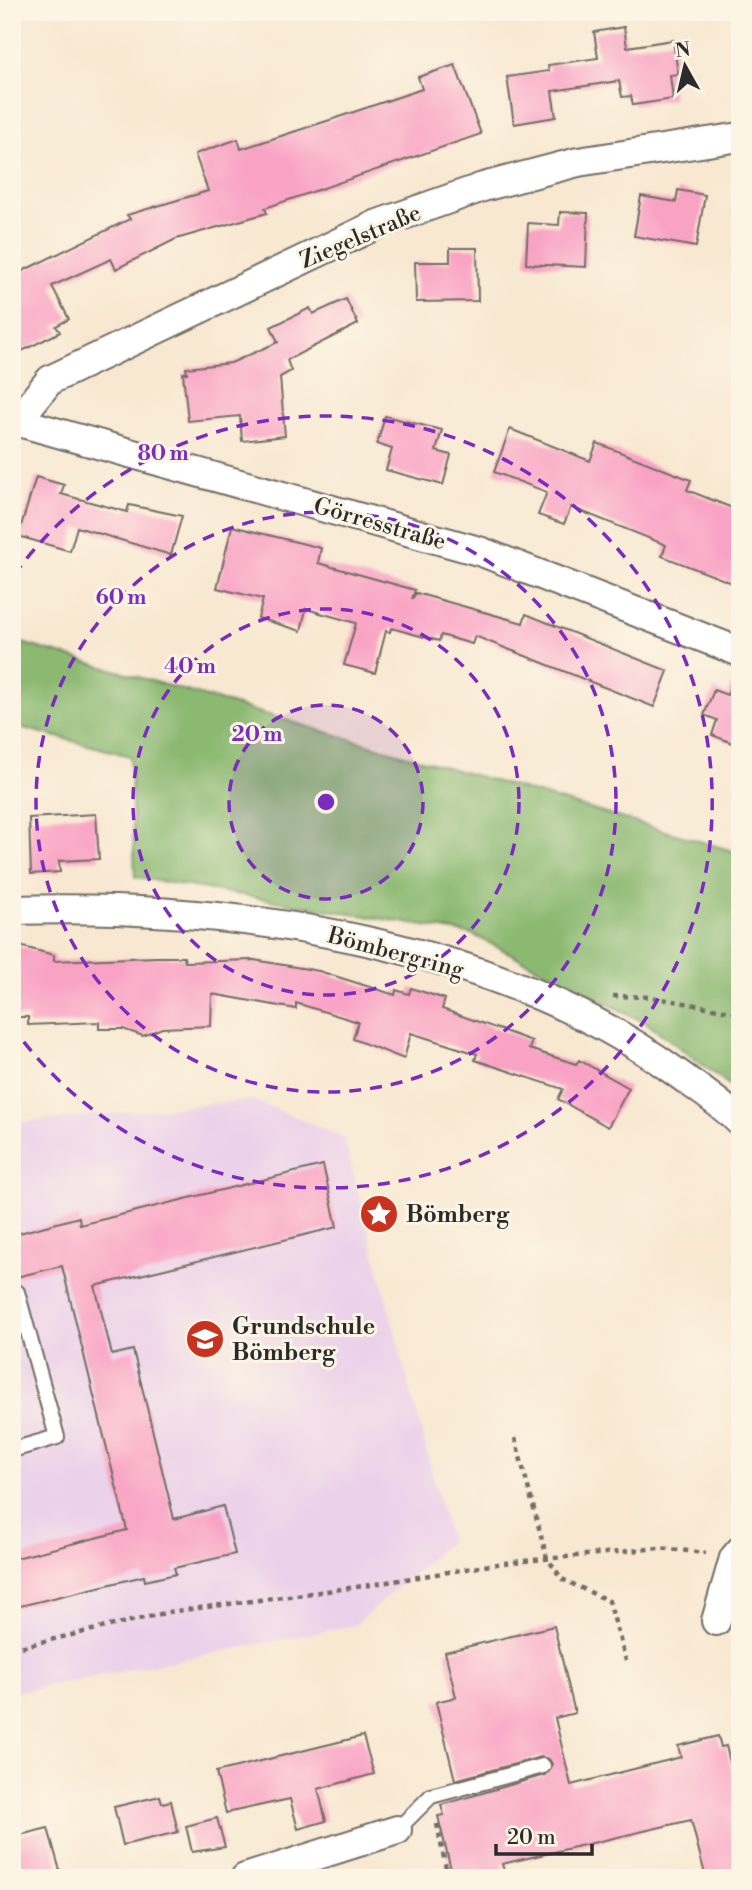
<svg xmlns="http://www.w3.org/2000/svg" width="752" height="1890" font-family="'Libre Bodoni',serif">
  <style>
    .built { fill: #ecd1ea }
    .forest { fill: #8cb972; stroke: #5c724e; stroke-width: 2 }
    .building { fill: #f9a3c4 }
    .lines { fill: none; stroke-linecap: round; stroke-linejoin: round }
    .service-casing { stroke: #736d65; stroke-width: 18 }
    .minor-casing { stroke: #736d65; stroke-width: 32 }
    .path { stroke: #736d65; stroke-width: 4.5; stroke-dasharray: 5 5; stroke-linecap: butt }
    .service { stroke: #fff; stroke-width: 14 }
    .minor { stroke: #fff; stroke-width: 28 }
    .ring { fill: none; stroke: #7b2cbf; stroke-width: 3.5; stroke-dasharray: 12 9 }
    .labels { text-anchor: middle; stroke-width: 6; stroke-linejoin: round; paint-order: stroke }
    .street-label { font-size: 23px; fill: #2b2b2b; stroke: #fcf5e5 }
    .poi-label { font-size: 23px; font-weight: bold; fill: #2b2b2b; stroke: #fcf5e5; text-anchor: start }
    .centre { fill: #7b2cbf; stroke: #fcf5e5; stroke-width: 3.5 }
    .ring-label { font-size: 21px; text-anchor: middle; font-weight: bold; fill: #7b2cbf; stroke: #fcf5e5; stroke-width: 6; stroke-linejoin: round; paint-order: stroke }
  </style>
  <rect width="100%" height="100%" fill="#fcf5e5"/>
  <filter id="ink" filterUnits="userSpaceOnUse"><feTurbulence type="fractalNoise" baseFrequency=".0143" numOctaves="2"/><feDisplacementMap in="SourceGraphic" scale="14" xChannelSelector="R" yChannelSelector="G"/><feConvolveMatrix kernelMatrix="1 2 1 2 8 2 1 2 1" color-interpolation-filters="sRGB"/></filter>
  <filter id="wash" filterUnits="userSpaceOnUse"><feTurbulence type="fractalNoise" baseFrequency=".00686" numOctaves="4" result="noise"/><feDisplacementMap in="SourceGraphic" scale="28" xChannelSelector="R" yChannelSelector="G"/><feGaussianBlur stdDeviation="1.57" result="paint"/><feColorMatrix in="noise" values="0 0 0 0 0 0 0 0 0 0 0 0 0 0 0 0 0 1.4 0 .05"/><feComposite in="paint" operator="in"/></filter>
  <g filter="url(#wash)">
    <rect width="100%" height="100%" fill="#f8e8d1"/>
    <path class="built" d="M 253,1100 L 344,1137 L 450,1541 L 355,1625 L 12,1693 L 12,1123 Z"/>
    <path class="forest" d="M 12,640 L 740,853 L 740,1093 L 648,1024 L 472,934 L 135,877 L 130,756 L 12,725 Z"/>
    <g id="blocks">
      <path class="building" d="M 624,27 L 627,47 L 673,40 L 678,74 L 670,75 L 673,99 L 633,105 L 631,96 L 622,97 L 619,81 L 552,91 L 556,117 L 514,124 L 507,77 L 549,71 L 548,65 L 598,58 L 594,32 Z
        M 455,65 L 481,134 L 265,208 L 267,213 L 176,239 L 116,269 L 111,259 L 52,286 L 69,319 L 56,326 L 60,332 L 12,356 L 12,276 L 130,219 L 127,215 L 208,191 L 195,154 L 238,139 L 241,149 L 330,120 L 422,89 L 418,77 Z
        M 678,190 L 705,195 L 696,247 L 634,236 L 641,196 L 676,202 Z
        M 560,212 L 588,213 L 586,267 L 526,264 L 528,223 L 559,225 Z
        M 450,248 L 477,248 L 478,301 L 416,302 L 415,262 L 450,262 Z
        M 346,299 L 358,324 L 287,360 L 291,371 L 280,377 L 285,436 L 242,441 L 240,416 L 188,421 L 183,373 L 187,373 L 186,368 L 231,363 L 278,342 L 271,327 L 310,308 L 313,314 Z
        M 385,416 L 442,430 L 436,451 L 451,455 L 443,485 L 386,470 L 392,449 L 377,444 Z
        M 510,429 L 590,461 L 597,443 L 691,480 L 687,490 L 740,511 L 740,586 L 662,556 L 666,545 L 571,507 L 564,524 L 538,515 L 547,492 L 494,472 Z
        M 36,477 L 64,485 L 61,494 L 127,512 L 129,505 L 182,516 L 171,555 L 77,527 L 70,551 L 18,536 Z
        M 232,526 L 321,548 L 318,563 L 415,590 L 412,599 L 416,593 L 523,623 L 526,614 L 668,671 L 654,707 L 475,636 L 472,644 L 441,635 L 439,641 L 391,628 L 390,632 L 386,631 L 375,673 L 344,665 L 356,623 L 306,609 L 301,631 L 258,618 L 263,599 L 217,588 Z
        M 737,668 L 740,668 L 740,746 L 712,735 L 717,720 L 704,715 L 714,690 L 727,695 Z
        M 96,814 L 99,859 L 59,861 L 60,872 L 31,874 L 29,818 Z
        M 12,944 L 54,955 L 54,961 L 156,957 L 184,957 L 185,962 L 254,960 L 319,971 L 395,995 L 396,990 L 409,994 L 411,988 L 445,999 L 442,1009 L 532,1041 L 529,1049 L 576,1064 L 579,1060 L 629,1088 L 608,1127 L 558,1099 L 563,1089 L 475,1060 L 477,1054 L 411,1033 L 404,1059 L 353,1039 L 358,1022 L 296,1003 L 296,1009 L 212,994 L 211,1026 L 162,1028 L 143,1036 L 123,1029 L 99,1029 L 99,1022 L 28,1025 L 28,1017 L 12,1017 Z
        M 323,1165 L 337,1227 L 95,1286 L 112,1355 L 133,1350 L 174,1519 L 223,1506 L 235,1554 L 174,1568 L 176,1574 L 145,1581 L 144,1576 L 12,1608 L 12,1559 L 127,1530 L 62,1266 L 12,1278 L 12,1235 L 79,1217 L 80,1225 Z
        M 554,1626 L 575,1713 L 555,1718 L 571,1785 L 681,1757 L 678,1746 L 718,1736 L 721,1747 L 726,1746 L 740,1802 L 740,1878 L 706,1878 L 691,1820 L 502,1864 L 506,1878 L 453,1878 L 438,1816 L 444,1815 L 441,1805 L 545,1775 L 552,1764 L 549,1759 L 541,1757 L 455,1780 L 436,1702 L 456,1697 L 445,1652 Z
        M 363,1736 L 374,1774 L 318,1789 L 326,1821 L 298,1829 L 290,1799 L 226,1813 L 216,1772 Z
        M 160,1796 L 162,1803 L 171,1801 L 178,1832 L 123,1845 L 114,1807 Z
        M 217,1818 L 225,1847 L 192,1852 L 186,1826 Z
        M 48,1828 L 62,1878 L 12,1878 L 12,1837 Z"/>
    </g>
  </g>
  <g filter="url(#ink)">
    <use href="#blocks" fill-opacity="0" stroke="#736d65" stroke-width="2"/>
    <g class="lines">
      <defs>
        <path id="service" d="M 12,1450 L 57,1437 L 17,1292
          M 397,1830 L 431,1796 L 543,1766"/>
        <path id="minor" d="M 12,420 L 482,552 L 740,652
          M 17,421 L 50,380 L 378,224 L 483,187 L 578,162 L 740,137
          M 12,910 C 231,903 497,941 677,1073 C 699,1089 721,1103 740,1122
          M 716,1621 L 734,1558 L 740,1551
          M 245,1878 L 397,1830"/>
      </defs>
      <use href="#service" class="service-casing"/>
      <use href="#minor" class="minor-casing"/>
      <path class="path" d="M 613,996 L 651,997 L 740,1013
        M 515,1438 L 547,1558 L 562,1579 L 609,1601 L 626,1661
        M 739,1641 L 737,1701 L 740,1709
        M 12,1649 L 169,1612 L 357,1587 L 503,1563 L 659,1548 L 706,1553
        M 437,1824 L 448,1878"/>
      <use href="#service" class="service"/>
      <use href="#minor" class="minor"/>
    </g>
  </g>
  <circle cx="326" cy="802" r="97" fill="#7b2cbf" fill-opacity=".12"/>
  <g class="ring">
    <circle cx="326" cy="802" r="97"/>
    <circle cx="326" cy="802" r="193"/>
    <circle cx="326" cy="802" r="290"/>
    <path d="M14 575A386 386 0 1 1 14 1029"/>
  </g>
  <defs>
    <symbol id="sight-disc" viewBox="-11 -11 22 22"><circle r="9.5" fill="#c8321e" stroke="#fcf5e5"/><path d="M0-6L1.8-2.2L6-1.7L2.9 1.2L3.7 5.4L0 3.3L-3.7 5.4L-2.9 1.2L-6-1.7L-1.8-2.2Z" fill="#fff"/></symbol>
    <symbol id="school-disc" viewBox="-11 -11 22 22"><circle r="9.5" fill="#c8321e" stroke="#fcf5e5"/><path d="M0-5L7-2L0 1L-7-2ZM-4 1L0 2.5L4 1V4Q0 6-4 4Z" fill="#fff"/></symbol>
  </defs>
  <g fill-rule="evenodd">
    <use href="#sight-disc" x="357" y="1192" width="44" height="44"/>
    <use href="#school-disc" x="183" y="1317" width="44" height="44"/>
  </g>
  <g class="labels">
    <g class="street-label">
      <text transform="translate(360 236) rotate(-23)" y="8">Ziegelstraße</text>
      <text transform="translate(380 523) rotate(16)" y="8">Görresstraße</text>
      <text transform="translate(396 952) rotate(15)" y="8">Bömbergring</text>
    </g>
    <g class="poi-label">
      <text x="406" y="1222">Bömberg</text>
      <text x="232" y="1334">Grundschule<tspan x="232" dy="26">Bömberg</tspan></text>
    </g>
  </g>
  <circle cx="326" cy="802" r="10" class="centre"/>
  <g class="ring-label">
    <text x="163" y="460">80 m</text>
    <text x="121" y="604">60 m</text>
    <text x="190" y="673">40 m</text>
    <text x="257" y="741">20 m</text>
  </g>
  <rect width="752" height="1890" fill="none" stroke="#fcf5e5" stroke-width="42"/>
  <g transform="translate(685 66) rotate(352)" stroke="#fcf5e5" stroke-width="5" paint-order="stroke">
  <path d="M0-5L12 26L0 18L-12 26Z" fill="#2b2b2b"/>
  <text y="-10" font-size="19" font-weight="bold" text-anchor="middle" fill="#2b2b2b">N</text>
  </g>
  <path d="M496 1844v10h96v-10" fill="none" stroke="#2b2b2b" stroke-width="3.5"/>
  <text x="507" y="1844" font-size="21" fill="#2b2b2b" stroke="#fcf5e5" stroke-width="5" paint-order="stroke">20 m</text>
</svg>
